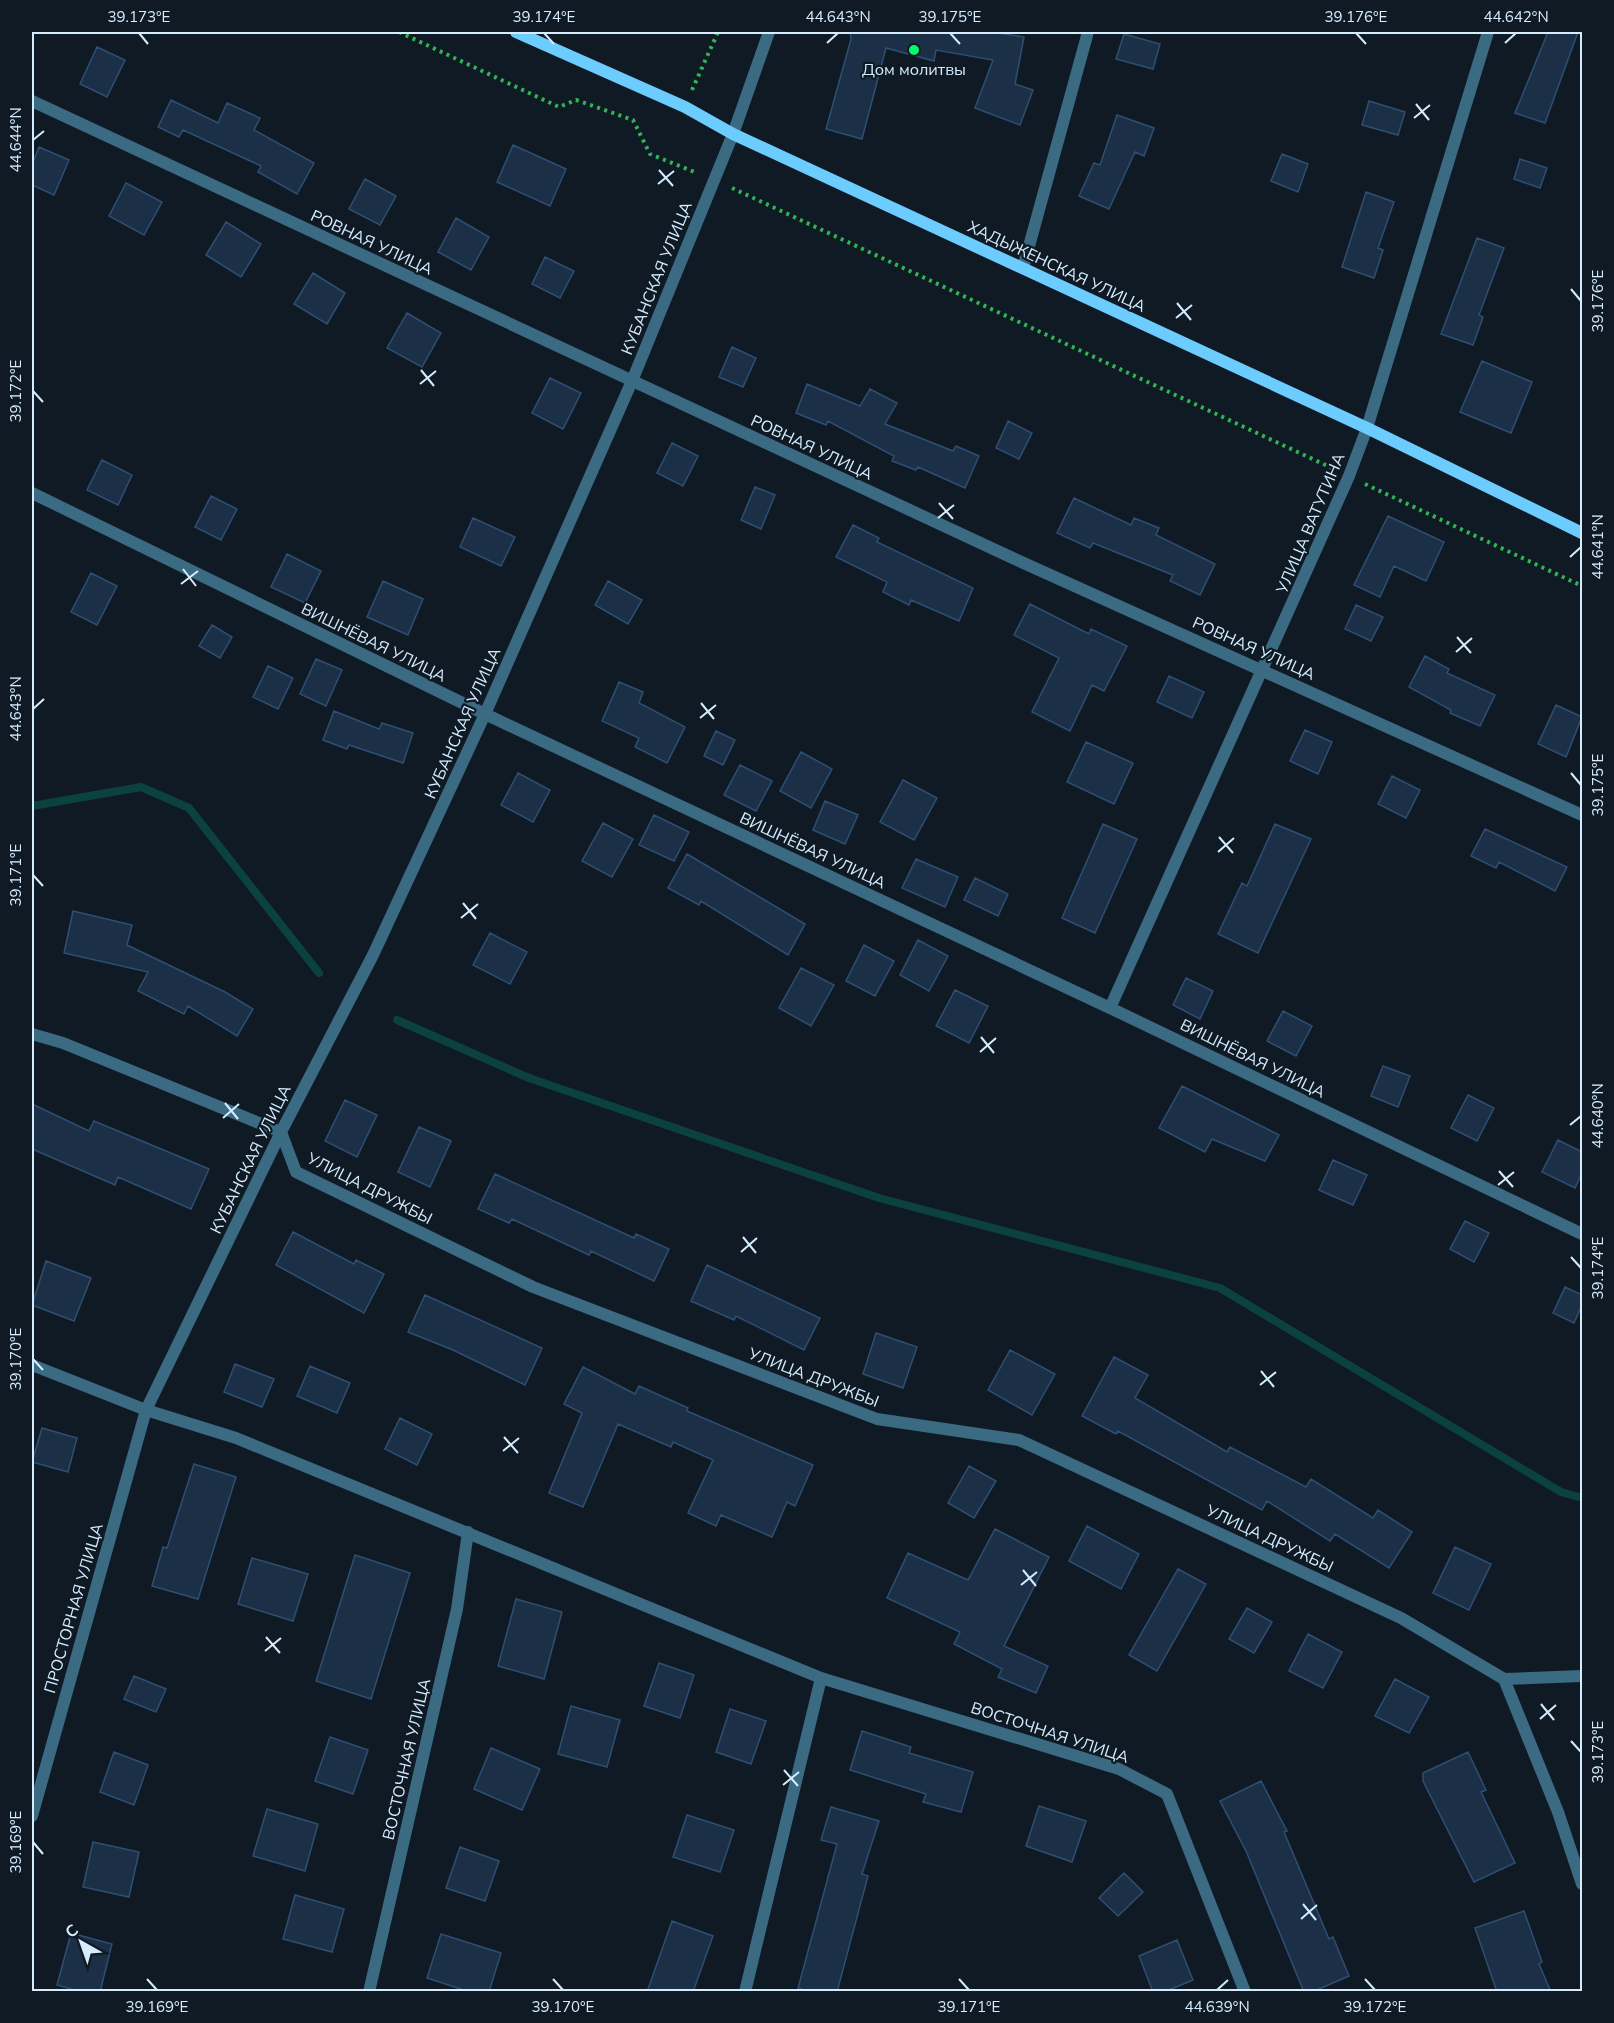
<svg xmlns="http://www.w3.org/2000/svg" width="1614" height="2023" font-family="Mulish,sans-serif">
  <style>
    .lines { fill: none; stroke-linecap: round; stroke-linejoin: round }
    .stream { stroke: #0b423f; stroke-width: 8 }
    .building { fill: #1b3046; stroke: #2e4f71; stroke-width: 1.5 }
    .path { stroke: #31b552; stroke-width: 4; stroke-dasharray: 3 4.5; stroke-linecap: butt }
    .street { stroke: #3b6a83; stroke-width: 12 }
    .secondary { stroke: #6cccfd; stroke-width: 12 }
    .ticks { fill: none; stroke: #d4ecfe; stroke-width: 2 }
    .poi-dot { fill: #04fa69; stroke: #0f1a25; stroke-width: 2 }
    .labels { text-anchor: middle; stroke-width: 4.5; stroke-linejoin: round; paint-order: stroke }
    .poi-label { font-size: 16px; fill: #d4ecfe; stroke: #0f1a25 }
    .street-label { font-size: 16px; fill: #d4ecfe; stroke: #0f1a25 }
    .neatline { fill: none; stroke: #d4ecfe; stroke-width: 2 }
    .ticks-label { font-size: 15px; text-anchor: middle; fill: #d4ecfe }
  </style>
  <rect width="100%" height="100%" fill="#0f1a25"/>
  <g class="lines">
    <path class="stream" d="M 32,806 L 141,787 L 189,808 L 319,973
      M 397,1020 L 529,1078 L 879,1198 L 1220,1288 L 1561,1492 L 1582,1498"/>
  </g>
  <path class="building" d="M 850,32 L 991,32 L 1024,37 L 1015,84 L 1033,90 L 1020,125 L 975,108 L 993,60 L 936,50 L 934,61 L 886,48 L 862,139 L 826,129 L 851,39 Z
    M 1548,32 L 1578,32 L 1545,123 L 1515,113 Z
    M 1124,34 L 1160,44 L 1153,69 L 1116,59 Z
    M 97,47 L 125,60 L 107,97 L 80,84 Z
    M 171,100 L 218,123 L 227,103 L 260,118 L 254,130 L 314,163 L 297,194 L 258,172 L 261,166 L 183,130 L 179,137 L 158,127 Z
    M 1369,101 L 1405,112 L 1398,135 L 1362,125 Z
    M 1117,115 L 1154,128 L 1144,156 L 1135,152 L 1109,209 L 1079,196 L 1094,163 L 1100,165 Z
    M 513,145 L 566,169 L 550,206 L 497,182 Z
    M 39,147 L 69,160 L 54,195 L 32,185 L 32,165 Z
    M 1282,154 L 1308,164 L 1298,192 L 1271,181 Z
    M 1520,159 L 1547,168 L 1540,188 L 1514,179 Z
    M 365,179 L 396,196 L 380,225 L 349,209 Z
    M 126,183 L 162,202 L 144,235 L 109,216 Z
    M 1366,192 L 1394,202 L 1378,248 L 1383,250 L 1374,278 L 1342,267 Z
    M 456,218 L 489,237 L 471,270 L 438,252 Z
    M 226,222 L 261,244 L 241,277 L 206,255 Z
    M 1477,238 L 1504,248 L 1479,315 L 1483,317 L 1473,345 L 1441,334 Z
    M 545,257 L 574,271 L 560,298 L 532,284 Z
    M 313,273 L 345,293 L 327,324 L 294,304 Z
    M 407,313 L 441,333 L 422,367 L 387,348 Z
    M 732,347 L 756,358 L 743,387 L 719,377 Z
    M 1482,361 L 1532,382 L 1511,433 L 1460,412 Z
    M 550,378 L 581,393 L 563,429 L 532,413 Z
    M 807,384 L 860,406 L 870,389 L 897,403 L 885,424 L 953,451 L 956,446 L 979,456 L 965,488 L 918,467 L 916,470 L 892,461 L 894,456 L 828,421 L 826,425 L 796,413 Z
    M 1008,421 L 1032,433 L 1019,459 L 996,448 Z
    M 672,443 L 698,456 L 683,486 L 657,473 Z
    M 102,460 L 132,475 L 118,505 L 87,490 Z
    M 755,487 L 775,495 L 761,529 L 741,520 Z
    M 211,496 L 237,509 L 221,540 L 195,527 Z
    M 1074,498 L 1131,525 L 1134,518 L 1159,528 L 1156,535 L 1215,564 L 1200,595 L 1170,581 L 1173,575 L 1093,543 L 1090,548 L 1057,533 Z
    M 1388,516 L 1444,542 L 1426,581 L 1394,566 L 1380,597 L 1354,585 Z
    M 473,518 L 515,537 L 501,566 L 460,547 Z
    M 853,525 L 879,538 L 877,542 L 973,588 L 959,621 L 911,600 L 909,605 L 883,592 L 887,582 L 836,557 Z
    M 287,554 L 321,571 L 305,603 L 271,587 Z
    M 91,573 L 117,586 L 97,625 L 71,612 Z
    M 383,581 L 423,599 L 408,635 L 367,617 Z
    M 608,581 L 642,600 L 628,624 L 595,605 Z
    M 1030,604 L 1089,634 L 1091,629 L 1127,646 L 1104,691 L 1092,685 L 1070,731 L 1032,712 L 1059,658 L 1014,635 Z
    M 1356,605 L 1383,617 L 1371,641 L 1345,629 Z
    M 212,625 L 232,637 L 220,658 L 199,646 Z
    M 1425,656 L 1449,669 L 1447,673 L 1495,695 L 1480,726 L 1450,713 L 1451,710 L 1409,687 Z
    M 316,659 L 342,670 L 326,706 L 300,694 Z
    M 268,666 L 293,678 L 278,709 L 253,697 Z
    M 1169,676 L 1204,692 L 1192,718 L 1157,702 Z
    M 619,682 L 643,692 L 639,703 L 685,727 L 667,763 L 635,747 L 639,738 L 602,721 Z
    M 1556,705 L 1582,717 L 1566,757 L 1538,744 Z
    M 334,711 L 379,729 L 382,723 L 413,733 L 403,763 L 349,745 L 347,749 L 323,740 Z
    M 1305,730 L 1332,742 L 1318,774 L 1290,761 Z
    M 716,731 L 735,740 L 723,765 L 704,756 Z
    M 1086,742 L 1133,763 L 1114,804 L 1067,782 Z
    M 801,752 L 832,769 L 811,808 L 780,791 Z
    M 740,765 L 772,781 L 756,811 L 724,795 Z
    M 518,773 L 550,790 L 533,822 L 501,805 Z
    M 1392,776 L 1420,790 L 1406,818 L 1378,804 Z
    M 903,780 L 937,798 L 914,840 L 880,822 Z
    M 825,801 L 858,815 L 845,844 L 813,830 Z
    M 654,815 L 689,832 L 674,861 L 639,845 Z
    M 603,823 L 633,839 L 612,877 L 582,861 Z
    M 1103,824 L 1137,839 L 1095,933 L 1062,918 Z
    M 1275,824 L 1311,839 L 1258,953 L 1218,934 L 1242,883 L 1247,886 Z
    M 1485,829 L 1567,867 L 1555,891 L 1499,862 L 1496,868 L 1471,856 Z
    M 687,854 L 805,924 L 788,955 L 701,901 L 699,905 L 668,888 Z
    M 916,859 L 958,877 L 945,907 L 902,888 Z
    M 975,878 L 1008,894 L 998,916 L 964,900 Z
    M 73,911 L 132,925 L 127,945 L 225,992 L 253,1009 L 237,1036 L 188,1006 L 184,1014 L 138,991 L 148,972 L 64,953 Z
    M 490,933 L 527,952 L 510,984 L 473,965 Z
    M 918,940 L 948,956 L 929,991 L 900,975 Z
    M 864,945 L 894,961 L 875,996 L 846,981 Z
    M 801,968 L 834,985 L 811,1026 L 779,1008 Z
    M 1186,978 L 1213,991 L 1200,1019 L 1173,1005 Z
    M 955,990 L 988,1006 L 969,1043 L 936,1026 Z
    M 1283,1011 L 1312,1026 L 1296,1056 L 1267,1041 Z
    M 1383,1066 L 1410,1076 L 1398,1107 L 1371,1096 Z
    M 1182,1086 L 1279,1135 L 1265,1161 L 1212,1139 L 1205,1152 L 1159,1128 Z
    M 1468,1095 L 1494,1108 L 1477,1141 L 1451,1128 Z
    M 345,1100 L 377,1115 L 357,1157 L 325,1141 Z
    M 32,1104 L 89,1131 L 94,1121 L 209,1169 L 191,1209 L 118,1177 L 115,1185 L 32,1149 Z
    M 419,1127 L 451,1141 L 430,1187 L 398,1172 Z
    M 1558,1140 L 1582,1152 L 1582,1173 L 1575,1188 L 1542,1172 Z
    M 1333,1160 L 1367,1175 L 1353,1205 L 1319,1190 Z
    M 495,1174 L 634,1238 L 636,1234 L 669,1249 L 654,1281 L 591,1251 L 589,1255 L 512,1219 L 509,1223 L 478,1209 Z
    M 1465,1221 L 1489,1233 L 1474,1262 L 1450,1249 Z
    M 293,1232 L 354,1264 L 356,1260 L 384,1274 L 364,1313 L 276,1265 Z
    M 46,1261 L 91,1278 L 74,1321 L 32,1305 Z
    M 707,1265 L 820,1318 L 804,1350 L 736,1316 L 734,1320 L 691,1301 Z
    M 1565,1287 L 1582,1295 L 1582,1305 L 1574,1323 L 1553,1313 Z
    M 425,1295 L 542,1348 L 525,1385 L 453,1350 L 408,1332 Z
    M 876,1333 L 917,1347 L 903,1388 L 863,1374 Z
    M 1010,1350 L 1055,1374 L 1032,1415 L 988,1390 Z
    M 1114,1357 L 1148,1375 L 1135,1398 L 1227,1452 L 1230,1447 L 1306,1487 L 1311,1479 L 1373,1518 L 1378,1510 L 1412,1532 L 1389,1568 L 1335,1534 L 1330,1541 L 1267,1501 L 1262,1510 L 1118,1431 L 1116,1434 L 1082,1416 Z
    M 235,1364 L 274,1379 L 262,1407 L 224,1392 Z
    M 310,1366 L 350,1383 L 337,1413 L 297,1396 Z
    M 583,1367 L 635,1394 L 639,1386 L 688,1408 L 687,1411 L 813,1465 L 795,1506 L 787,1502 L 772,1537 L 721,1515 L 716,1526 L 688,1513 L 713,1460 L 673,1442 L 671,1447 L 618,1424 L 583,1507 L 549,1493 L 582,1413 L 564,1404 Z
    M 400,1418 L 432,1434 L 417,1465 L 385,1449 Z
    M 42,1428 L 77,1438 L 68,1472 L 32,1462 Z
    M 194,1464 L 236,1477 L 198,1599 L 152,1586 L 163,1547 L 167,1548 Z
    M 969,1466 L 996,1481 L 974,1518 L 948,1503 Z
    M 1087,1526 L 1139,1554 L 1121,1589 L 1069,1561 Z
    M 995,1529 L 1049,1557 L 1004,1646 L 1048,1666 L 1036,1693 L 998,1677 L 1002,1669 L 954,1644 L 960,1632 L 887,1598 L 908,1553 L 968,1580 Z
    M 1455,1547 L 1491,1564 L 1469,1610 L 1433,1593 Z
    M 355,1555 L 410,1573 L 371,1699 L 316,1681 Z
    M 252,1558 L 308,1574 L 293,1621 L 238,1604 Z
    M 1178,1569 L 1206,1584 L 1157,1671 L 1129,1655 Z
    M 516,1599 L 562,1612 L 544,1679 L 498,1666 Z
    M 1247,1608 L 1272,1622 L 1254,1653 L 1229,1639 Z
    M 1308,1634 L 1342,1652 L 1323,1688 L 1289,1671 Z
    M 659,1663 L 694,1675 L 680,1718 L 644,1706 Z
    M 134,1676 L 166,1689 L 156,1712 L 124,1699 Z
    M 1395,1679 L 1429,1697 L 1409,1733 L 1375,1716 Z
    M 571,1706 L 620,1720 L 607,1767 L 558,1754 Z
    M 730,1709 L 766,1721 L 751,1764 L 716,1752 Z
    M 862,1731 L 911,1747 L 909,1753 L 973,1772 L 961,1812 L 923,1802 L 926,1794 L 850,1770 Z
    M 330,1737 L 368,1750 L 353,1794 L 315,1781 Z
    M 491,1748 L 540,1769 L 522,1810 L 474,1789 Z
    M 114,1752 L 148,1765 L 134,1805 L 100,1792 Z
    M 1468,1752 L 1486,1790 L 1481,1792 L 1515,1863 L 1474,1882 L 1423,1781 L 1423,1773 Z
    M 1261,1781 L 1287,1831 L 1284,1832 L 1329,1939 L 1333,1937 L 1349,1976 L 1312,1992 L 1304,1992 L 1246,1851 L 1220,1801 Z
    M 1039,1806 L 1086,1821 L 1072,1862 L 1026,1846 Z
    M 831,1807 L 879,1821 L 862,1874 L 868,1876 L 837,1992 L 811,1992 L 798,1988 L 837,1844 L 821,1840 Z
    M 267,1809 L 318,1824 L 305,1871 L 253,1856 Z
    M 687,1815 L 734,1830 L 720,1872 L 673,1857 Z
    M 93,1842 L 139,1852 L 129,1897 L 83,1887 Z
    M 460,1847 L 499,1861 L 485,1901 L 446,1888 Z
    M 1124,1873 L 1143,1892 L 1118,1916 L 1099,1898 Z
    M 295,1895 L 344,1909 L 332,1952 L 283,1939 Z
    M 1524,1911 L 1542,1962 L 1539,1964 L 1551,1992 L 1497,1992 L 1475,1928 Z
    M 672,1921 L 713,1936 L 693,1992 L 647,1992 Z
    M 71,1933 L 112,1944 L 100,1992 L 82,1992 L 57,1985 Z
    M 441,1934 L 501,1953 L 489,1992 L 470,1992 L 427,1978 Z
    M 1177,1940 L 1193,1980 L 1164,1992 L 1153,1992 L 1139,1956 Z"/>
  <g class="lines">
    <path class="path" d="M 399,32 L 559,107 L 576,100 L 633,120 L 650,154 L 697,173
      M 692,90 L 718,32
      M 732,188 L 1334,469
      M 1365,484 L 1582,586"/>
    <path class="street" d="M 32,101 L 1017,560 L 1582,815
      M 1023,268 L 1088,32
      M 32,493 L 485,714 L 1110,1008 L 1582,1234
      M 1110,1008 L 1349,476 L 1367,428 L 1488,32
      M 32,1034 L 63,1043 L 281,1132 L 296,1172 L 533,1287 L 877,1419 L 1019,1440 L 1401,1618 L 1504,1679 L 1558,1812 L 1582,1884
      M 32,1365 L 146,1410 L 236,1438 L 821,1678 L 1119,1769 L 1167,1794 L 1245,1992
      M 1504,1679 L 1582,1676
      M 32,1816 L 146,1410 L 281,1132 L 373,955 L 485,714 L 632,381 L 733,134 L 769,32
      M 369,1992 L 457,1609 L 468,1532
      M 745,1992 L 821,1678"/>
    <path class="secondary" d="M 516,32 L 685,107 L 733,134 L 1367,428 L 1582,533"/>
  </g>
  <path class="ticks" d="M 139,33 L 148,44M 544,33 L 554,44M 950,33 L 960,44M 1356,33 L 1366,44M 827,43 L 838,33M 1505,43 L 1516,33M 1416,104 L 1429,120M 1414,118 L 1430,105M 33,140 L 44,131M 659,170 L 673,186M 658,184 L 674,171M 1571,289 L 1581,301M 1177,303 L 1191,320M 1176,318 L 1192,305M 421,370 L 434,386M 420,384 L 436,371M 33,391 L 43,402M 939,503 L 953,519M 938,518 L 954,505M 1570,557 L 1581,547M 183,569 L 196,586M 181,584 L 198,571M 1457,637 L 1471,653M 1456,652 L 1472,638M 701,703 L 714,719M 33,709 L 44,699M 700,718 L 716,705M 1571,773 L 1581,785M 1219,837 L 1233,853M 1218,852 L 1234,838M 33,875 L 43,886M 463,903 L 476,919M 461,918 L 478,904M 981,1037 L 994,1053M 980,1052 L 996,1038M 225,1103 L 238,1119M 223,1118 L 239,1104M 1570,1125 L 1581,1116M 1499,1171 L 1513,1187M 1498,1185 L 1514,1172M 743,1237 L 756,1253M 741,1252 L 757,1238M 1571,1257 L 1581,1268M 33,1359 L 43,1370M 1261,1371 L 1274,1387M 1260,1385 L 1276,1372M 504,1437 L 518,1453M 503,1451 L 519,1438M 1023,1570 L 1036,1586M 1021,1585 L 1037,1572M 266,1637 L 280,1653M 265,1651 L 281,1638M 1541,1704 L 1554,1720M 1540,1719 L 1556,1705M 1571,1741 L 1581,1752M 784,1770 L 798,1786M 783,1785 L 799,1772M 33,1842 L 43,1854M 1303,1904 L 1316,1920M 1301,1919 L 1317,1905M 147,1979 L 157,1990M 553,1979 L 563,1990M 959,1979 L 969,1990M 1365,1979 L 1375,1990M 1217,1990 L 1228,1980"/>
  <circle class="poi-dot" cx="914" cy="50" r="6"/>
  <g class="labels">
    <g class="poi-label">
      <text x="914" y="75">Дом молитвы</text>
    </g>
    <g class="street-label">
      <text transform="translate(372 242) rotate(25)" y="6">РОВНАЯ УЛИЦА</text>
      <text transform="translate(1057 266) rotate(25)" y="6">ХАДЫЖЕНСКАЯ УЛИЦА</text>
      <text transform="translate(656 278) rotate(-68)" y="6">КУБАНСКАЯ УЛИЦА</text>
      <text transform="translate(812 447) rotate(25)" y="6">РОВНАЯ УЛИЦА</text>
      <text transform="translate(1310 523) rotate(-67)" y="6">УЛИЦА ВАТУТИНА</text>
      <text transform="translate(374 642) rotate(26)" y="6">ВИШНЁВАЯ УЛИЦА</text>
      <text transform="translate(1254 648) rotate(24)" y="6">РОВНАЯ УЛИЦА</text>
      <text transform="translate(462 723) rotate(-66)" y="6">КУБАНСКАЯ УЛИЦА</text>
      <text transform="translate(813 850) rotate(25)" y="6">ВИШНЁВАЯ УЛИЦА</text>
      <text transform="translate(1253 1058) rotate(26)" y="6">ВИШНЁВАЯ УЛИЦА</text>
      <text transform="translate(250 1159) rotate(-64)" y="6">КУБАНСКАЯ УЛИЦА</text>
      <text transform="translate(370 1188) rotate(27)" y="6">УЛИЦА ДРУЖБЫ</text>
      <text transform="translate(814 1377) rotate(21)" y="6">УЛИЦА ДРУЖБЫ</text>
      <text transform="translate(1270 1538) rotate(25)" y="6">УЛИЦА ДРУЖБЫ</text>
      <text transform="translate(73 1608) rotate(-74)" y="6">ПРОСТОРНАЯ УЛИЦА</text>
      <text transform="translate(1050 1732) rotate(18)" y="6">ВОСТОЧНАЯ УЛИЦА</text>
      <text transform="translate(406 1759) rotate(-77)" y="6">ВОСТОЧНАЯ УЛИЦА</text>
    </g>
  </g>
  <rect width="1614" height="2023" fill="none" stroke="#0f1a25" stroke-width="66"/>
  <g transform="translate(81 1942) rotate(320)" stroke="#0f1a25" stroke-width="4.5" paint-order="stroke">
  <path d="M0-4.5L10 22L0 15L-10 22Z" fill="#d4ecfe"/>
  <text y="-9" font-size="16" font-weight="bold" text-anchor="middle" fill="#d4ecfe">С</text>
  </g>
  <rect x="33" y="33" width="1548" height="1957" class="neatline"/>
  <g class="ticks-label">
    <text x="139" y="22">39.173°E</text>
    <text x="544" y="22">39.174°E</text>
    <text x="838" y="22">44.643°N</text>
    <text x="950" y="22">39.175°E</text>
    <text x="1356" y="22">39.176°E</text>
    <text x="1516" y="22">44.642°N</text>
    <text transform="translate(16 140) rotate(-90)" y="5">44.644°N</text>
    <text transform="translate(1598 301) rotate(-90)" y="5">39.176°E</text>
    <text transform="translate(16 391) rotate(-90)" y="5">39.172°E</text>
    <text transform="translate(1598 547) rotate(-90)" y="5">44.641°N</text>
    <text transform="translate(16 709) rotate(-90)" y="5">44.643°N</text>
    <text transform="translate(1598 785) rotate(-90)" y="5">39.175°E</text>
    <text transform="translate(16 875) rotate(-90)" y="5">39.171°E</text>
    <text transform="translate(1598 1116) rotate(-90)" y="5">44.640°N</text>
    <text transform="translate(1598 1268) rotate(-90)" y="5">39.174°E</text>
    <text transform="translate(16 1359) rotate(-90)" y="5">39.170°E</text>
    <text transform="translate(1598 1752) rotate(-90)" y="5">39.173°E</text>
    <text transform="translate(16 1842) rotate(-90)" y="5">39.169°E</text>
    <text x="157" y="2012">39.169°E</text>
    <text x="563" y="2012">39.170°E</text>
    <text x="969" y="2012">39.171°E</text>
    <text x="1217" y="2012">44.639°N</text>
    <text x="1375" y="2012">39.172°E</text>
  </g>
</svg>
